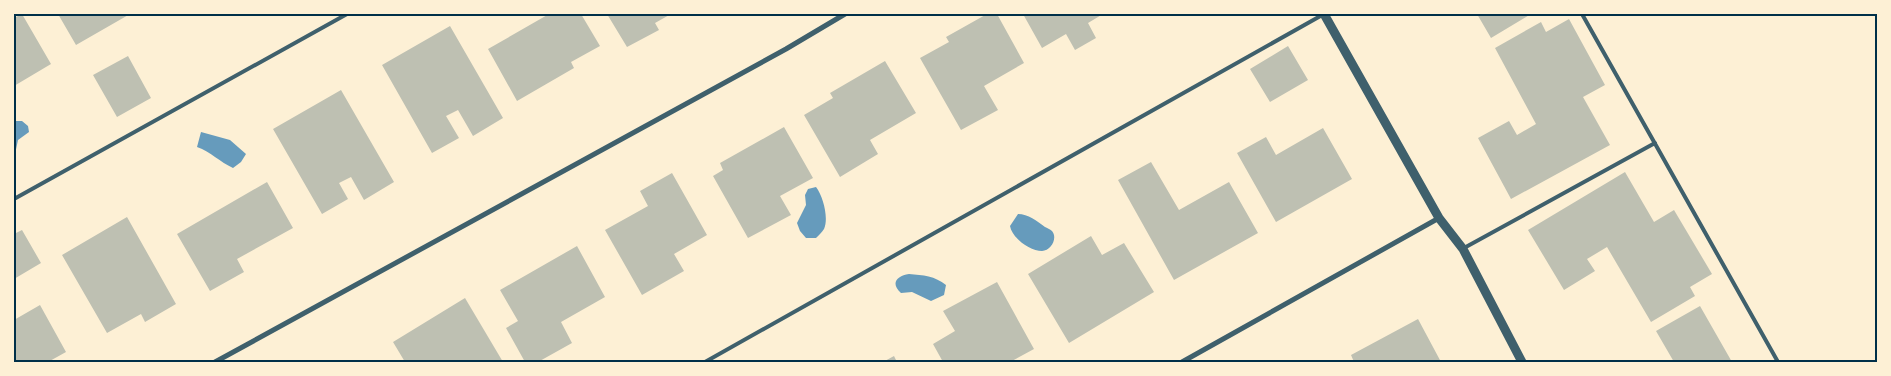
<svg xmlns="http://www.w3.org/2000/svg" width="1891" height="376" font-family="Jost,sans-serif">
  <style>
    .water { fill: #669bbc }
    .building { fill: #bec0b2 }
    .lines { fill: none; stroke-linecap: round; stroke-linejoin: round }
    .service { stroke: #3f606c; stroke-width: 4 }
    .minor { stroke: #3f606c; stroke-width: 5 }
    .tertiary { stroke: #3f606c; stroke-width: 9 }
    .neatline { fill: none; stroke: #003049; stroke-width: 2 }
  </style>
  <rect width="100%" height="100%" fill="#fdf0d5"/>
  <path class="water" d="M 16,121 L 22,121 L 28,126 L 29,132 L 18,140 L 14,159 L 14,124 Z
    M 201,132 L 230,140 L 246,154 L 241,162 L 233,168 C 220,162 211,152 197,147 Z
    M 816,187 C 823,196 829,218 824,229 C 822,232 818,236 816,238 L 806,238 L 800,231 L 797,223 L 806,205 L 805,195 L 808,189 Z
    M 1018,214 C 1028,214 1037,221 1045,227 C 1047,228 1050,229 1052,231 C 1058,238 1051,251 1042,251 C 1030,251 1012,238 1010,226 Z
    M 909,274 C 923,275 935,276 946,285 L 944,295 L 931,301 L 912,292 L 901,293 C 890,283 897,276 909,274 Z"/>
  <path class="building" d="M 22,14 L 51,64 L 14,86 L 14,18 Z
    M 58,14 L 130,14 L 76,45 Z
    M 549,14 L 581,14 L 600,46 L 571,62 L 574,68 L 517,101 L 488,49 Z
    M 607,14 L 671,14 L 655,23 L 659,30 L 627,47 Z
    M 987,14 L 997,14 L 1024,63 L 984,86 L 998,110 L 961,130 L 920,58 L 949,42 L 946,37 Z
    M 1023,14 L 1103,14 L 1088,23 L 1096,38 L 1075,50 L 1066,34 L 1042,48 Z
    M 1477,14 L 1531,14 L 1491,38 Z
    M 1569,19 L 1605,85 L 1583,97 L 1610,145 L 1511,199 L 1478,138 L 1509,121 L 1517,135 L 1536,124 L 1495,48 L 1541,22 L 1546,32 Z
    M 450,26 L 503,118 L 473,136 L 458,110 L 446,116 L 459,138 L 432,153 L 382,65 Z
    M 1288,46 L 1308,80 L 1270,102 L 1250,69 Z
    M 128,56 L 151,98 L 117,117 L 93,75 Z
    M 885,61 L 916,113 L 870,140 L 878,154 L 840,177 L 804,115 L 833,98 L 830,93 Z
    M 341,90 L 394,182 L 364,200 L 351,177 L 339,183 L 348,199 L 322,214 L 273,129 Z
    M 784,127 L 813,178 L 780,196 L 791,215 L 748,238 L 713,176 L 723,170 L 720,163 Z
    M 1323,128 L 1352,179 L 1276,222 L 1237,153 L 1266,137 L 1276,155 Z
    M 1151,162 L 1179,210 L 1229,182 L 1258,233 L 1174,280 L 1118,180 Z
    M 1625,172 L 1654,222 L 1674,210 L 1712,274 L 1690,287 L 1695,296 L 1651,322 L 1607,247 L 1587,259 L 1595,271 L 1564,290 L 1528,230 Z
    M 672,173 L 707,235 L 674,254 L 684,271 L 642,295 L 605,230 L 648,206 L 640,191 Z
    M 267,182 L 293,228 L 237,259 L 244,272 L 210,291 L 177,234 Z
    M 127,217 L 176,304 L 145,322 L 141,314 L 107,333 L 62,255 Z
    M 22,230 L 41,263 L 14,279 L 14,234 Z
    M 1091,236 L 1102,255 L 1124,243 L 1154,292 L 1069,343 L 1028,274 Z
    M 577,246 L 605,297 L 561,322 L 572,343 L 538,362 L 525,362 L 506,328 L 518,321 L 500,290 Z
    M 997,282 L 1034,349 L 1010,362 L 943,362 L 933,344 L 955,331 L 943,311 Z
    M 465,298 L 503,362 L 405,362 L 393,342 Z
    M 40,305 L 66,352 L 48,362 L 14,362 L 14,320 Z
    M 1700,306 L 1732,362 L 1674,362 L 1656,331 Z
    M 1418,319 L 1441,362 L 1354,362 L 1351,355 Z
    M 894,356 L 897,362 L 883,362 Z"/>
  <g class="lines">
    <path class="service" d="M 1582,14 L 1778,362
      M 14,199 L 347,14
      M 1464,248 L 1655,143
      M 705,362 L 1324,14"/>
    <path class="minor" d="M 215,362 L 786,49 L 845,14
      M 1182,362 L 1439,218"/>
    <path class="tertiary" d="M 1324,14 L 1439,218 L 1463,249 L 1522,362"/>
  </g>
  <rect width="1891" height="376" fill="none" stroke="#fdf0d5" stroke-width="30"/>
  <rect x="15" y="15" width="1861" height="346" class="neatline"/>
</svg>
